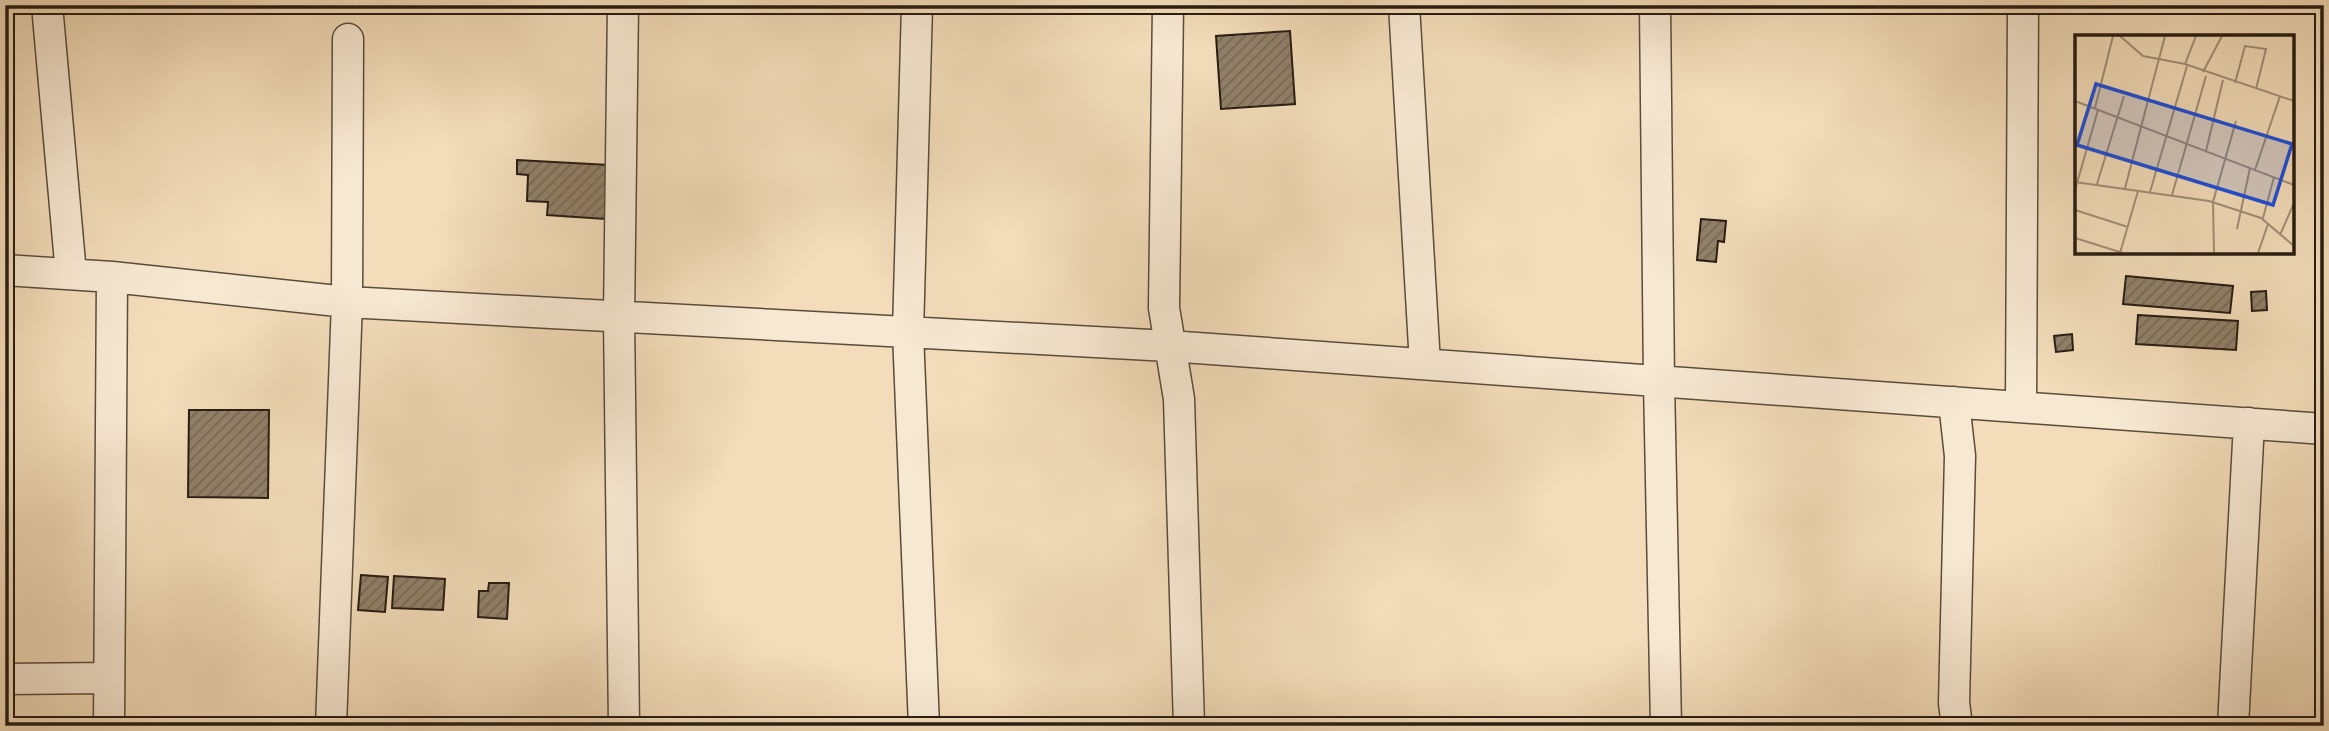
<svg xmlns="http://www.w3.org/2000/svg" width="2329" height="731" font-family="Cardo,serif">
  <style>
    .building { fill: url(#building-hatch); stroke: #281c13; stroke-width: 2 }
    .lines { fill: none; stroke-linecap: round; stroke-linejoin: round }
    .street-casing { stroke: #5a4c3c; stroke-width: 33 }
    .street { stroke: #f7e8d2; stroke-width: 30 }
    .inset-road { fill: none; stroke: #a18f77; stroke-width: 2 }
    .view { fill: #1d4ed8; fill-opacity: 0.15; stroke: #1d4ed8; stroke-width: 3.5 }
    .inset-edge { fill: none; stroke: #281c13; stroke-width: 3.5 }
  </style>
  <defs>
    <pattern id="building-hatch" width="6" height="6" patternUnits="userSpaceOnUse" patternTransform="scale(1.75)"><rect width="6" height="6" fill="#918069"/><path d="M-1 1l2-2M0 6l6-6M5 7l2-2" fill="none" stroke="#766855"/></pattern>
  </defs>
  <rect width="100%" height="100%" fill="#f2dcb9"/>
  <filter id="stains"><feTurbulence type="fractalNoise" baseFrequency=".00286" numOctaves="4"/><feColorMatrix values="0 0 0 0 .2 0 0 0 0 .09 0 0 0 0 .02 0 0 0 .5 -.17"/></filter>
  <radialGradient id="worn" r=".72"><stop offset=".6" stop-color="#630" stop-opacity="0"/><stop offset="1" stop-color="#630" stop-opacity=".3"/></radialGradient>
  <path class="building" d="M 1290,31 L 1295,104 L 1221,109 L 1216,36 Z
    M 517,160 L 609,165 L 605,219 L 547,215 L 548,202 L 527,201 L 528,175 L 517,174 Z
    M 1701,219 L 1726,221 L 1724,242 L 1718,241 L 1716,262 L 1697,260 Z
    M 2126,276 L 2233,286 L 2230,313 L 2123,304 Z
    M 2266,291 L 2267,310 L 2252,311 L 2251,292 Z
    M 2138,315 L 2238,321 L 2236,350 L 2136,344 Z
    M 2072,334 L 2073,350 L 2056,352 L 2054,336 Z
    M 189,410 L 269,410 L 268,498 L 188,497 Z
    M 5,539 L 10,539 L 13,562 L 5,563 Z
    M 361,575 L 388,577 L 385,612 L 358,610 Z
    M 394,576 L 445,579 L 443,610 L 392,608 Z
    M 489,583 L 509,583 L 507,619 L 478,617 L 479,591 L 488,591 Z"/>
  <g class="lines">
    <defs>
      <path id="street" d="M 47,5 L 71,274
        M 623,5 L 619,317 L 624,726
        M 917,5 L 908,333 L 924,726
        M 1168,5 L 1164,308 L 1179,399 L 1189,726
        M 1404,5 L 1425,364
        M 1655,5 L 1659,382 L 1666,726
        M 5,270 L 112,277 L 347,302 L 1169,346 L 2324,429
        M 1954,402 L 1960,456 L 1954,703 L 1957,726
        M 2021,407 L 2023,5
        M 5,679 L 109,678
        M 109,726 L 112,277
        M 331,726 L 347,302 L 348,39
        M 2233,726 L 2249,423"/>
    </defs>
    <use href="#street" class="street-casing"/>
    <use href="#street" class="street"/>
  </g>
  <g transform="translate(2075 35)">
    <rect width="219" height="219" fill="#f2dcb9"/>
    <path class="inset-road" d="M 45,1 L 68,21 L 110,29 L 219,66M 110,29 L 121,1M 128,37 L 147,1M 160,48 L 170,11 L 191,14 L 181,54M 0,66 L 219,150M 20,73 L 38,1M 131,116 L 148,45M 180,135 L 205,61M 0,147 L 134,166 L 186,183 L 219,211M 22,149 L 49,61M 50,153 L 90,1M 0,155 L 23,75M 75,157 L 112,31M 97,160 L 131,41M 0,175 L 53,192M 188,183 L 199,142M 162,194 L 175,133M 205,200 L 219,168M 0,203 L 48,218M 45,218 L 63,156M 139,218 L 138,167 L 161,86M 183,218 L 193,189"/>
    <path class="view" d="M 21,49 L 217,109 L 198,170 L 2,110 Z"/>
    <rect width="219" height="219" class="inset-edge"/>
  </g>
  <rect width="2329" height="731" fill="none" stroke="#f2dcb9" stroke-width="28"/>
  <rect x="7" y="7" width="2315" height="717" fill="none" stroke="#281c13" stroke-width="3.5"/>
  <rect x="14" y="14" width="2301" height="703" fill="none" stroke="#281c13" stroke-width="2"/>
  <rect width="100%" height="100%" filter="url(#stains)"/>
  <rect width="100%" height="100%" fill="url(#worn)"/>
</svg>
